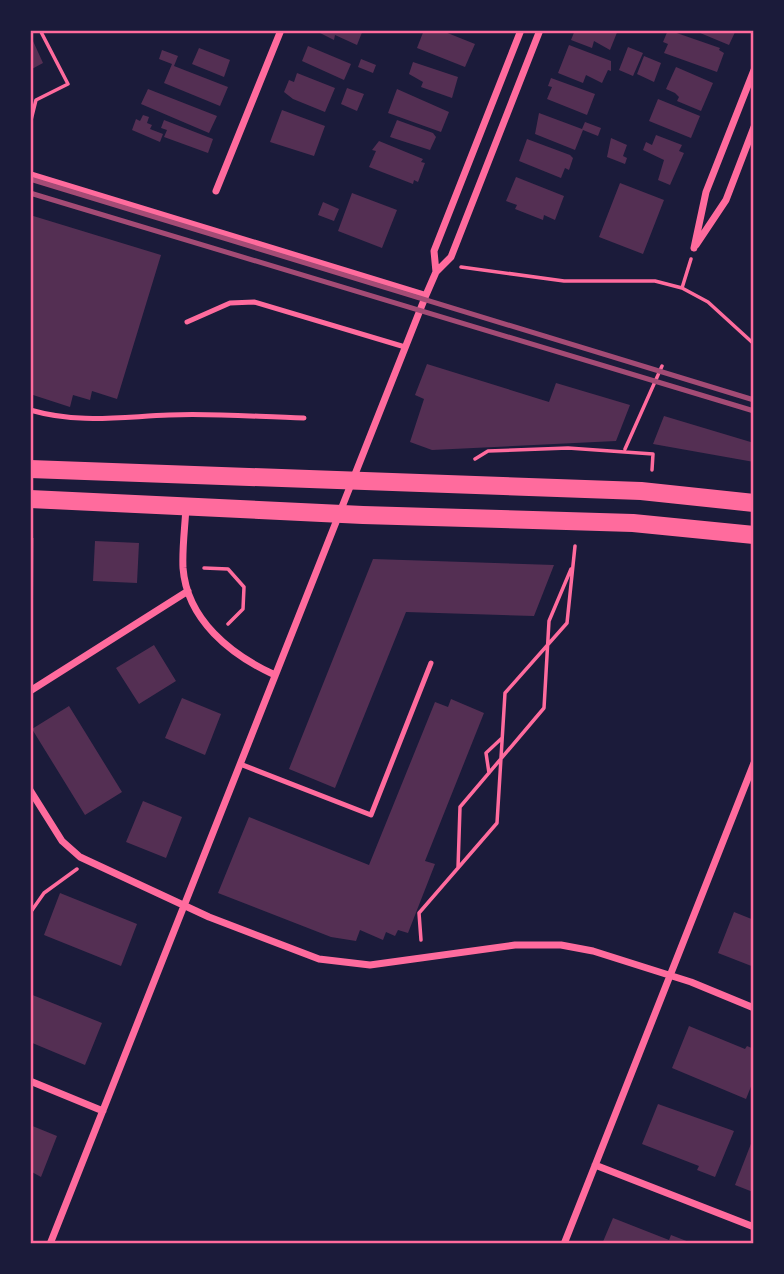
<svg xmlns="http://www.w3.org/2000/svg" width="784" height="1274" font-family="'PT Sans Narrow',sans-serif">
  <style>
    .building { fill: #542f53 }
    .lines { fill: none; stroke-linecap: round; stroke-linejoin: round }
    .path { stroke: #ff6b9d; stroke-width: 3.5 }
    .service { stroke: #ff6b9d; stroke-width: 5 }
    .pedestrian { stroke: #ff6b9d; stroke-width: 6 }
    .minor { stroke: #ff6b9d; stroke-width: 7 }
    .primary { stroke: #ff6b9d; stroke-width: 18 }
    .rail { stroke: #a44b75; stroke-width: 5 }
    .neatline { fill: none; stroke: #ff6b9d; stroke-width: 2.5 }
  </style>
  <rect width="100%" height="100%" fill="#1b1b3a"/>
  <path class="building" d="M 314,30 L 363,30 L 357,45 L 335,35 L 334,40 Z
    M 424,30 L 440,30 L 475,44 L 465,67 L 417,48 Z
    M 575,30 L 618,30 L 610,50 L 594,41 L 592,48 L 571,40 Z
    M 668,30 L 720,48 L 719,50 L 724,53 L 717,72 L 664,53 L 668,44 L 663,42 Z
    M 693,30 L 736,30 L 729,45 Z
    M 33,41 L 43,63 L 30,70 L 30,43 Z
    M 569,45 L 611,61 L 611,71 L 608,70 L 602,83 L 586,75 L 583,83 L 558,73 Z
    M 308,46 L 351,64 L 344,80 L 302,61 Z
    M 628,47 L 643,53 L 633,76 L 619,70 Z
    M 199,48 L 230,60 L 224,77 L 192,64 Z
    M 162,50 L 178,56 L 174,66 L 228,87 L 220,106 L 164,83 L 172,64 L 159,59 Z
    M 644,56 L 661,63 L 654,82 L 637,74 Z
    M 361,59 L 376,65 L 373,73 L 358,67 Z
    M 413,62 L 458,77 L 452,98 L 421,87 L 423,82 L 409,74 Z
    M 676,67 L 713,83 L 701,111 L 677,101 L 679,97 L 675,93 L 666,89 Z
    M 297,73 L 335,88 L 325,112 L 293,99 L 284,92 L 289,80 L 294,82 Z
    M 551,78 L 595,94 L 587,115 L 547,99 L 552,87 L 548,86 Z
    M 347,88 L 364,94 L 357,111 L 341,104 Z
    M 148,89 L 217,116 L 209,133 L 141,104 Z
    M 397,89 L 449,112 L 441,132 L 388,113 Z
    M 658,99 L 700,116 L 691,138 L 649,121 Z
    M 282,110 L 325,126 L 314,156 L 270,142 Z
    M 539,113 L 582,129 L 585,122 L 601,128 L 598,136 L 583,130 L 575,150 L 535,134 Z
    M 143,115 L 149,117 L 147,123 L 152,125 L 150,129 L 163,134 L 160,142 L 132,130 L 136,119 L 140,121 Z
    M 164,120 L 213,139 L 208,153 L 164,137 L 167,130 L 161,128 Z
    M 397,120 L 433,133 L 436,137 L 430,150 L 390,137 Z
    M 656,135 L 682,145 L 679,151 L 684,153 L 670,185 L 658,180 L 664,160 L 643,150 L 646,142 L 652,145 Z
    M 611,138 L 627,145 L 623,156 L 627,158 L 625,164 L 607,157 Z
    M 527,139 L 570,155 L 573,158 L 569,170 L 565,168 L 561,178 L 519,161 Z
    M 379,141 L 423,159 L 421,162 L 425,163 L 418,182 L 414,180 L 413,184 L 369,167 L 376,151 L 372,150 Z
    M 516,177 L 564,196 L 555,220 L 544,215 L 543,220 L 515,209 L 517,205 L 506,201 Z
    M 620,183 L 664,200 L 643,254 L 599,237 Z
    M 352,193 L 397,210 L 382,248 L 338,231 Z
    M 323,202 L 339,209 L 334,221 L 318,215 Z
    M 30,215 L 161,255 L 117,399 L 92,391 L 90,400 L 73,395 L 70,407 L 30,394 Z
    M 427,364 L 549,402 L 556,383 L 630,405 L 616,441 L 432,450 L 410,442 L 424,399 L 415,395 Z
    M 664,416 L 754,443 L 754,462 L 653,444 Z
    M 30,538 L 34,538 L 33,599 L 30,599 Z
    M 95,541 L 139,543 L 137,583 L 93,581 Z
    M 373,559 L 554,565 L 534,616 L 406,612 L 335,788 L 289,769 Z
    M 154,645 L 176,681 L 139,704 L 116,668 Z
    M 182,698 L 221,714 L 205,755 L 165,738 Z
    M 451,699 L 484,713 L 425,861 L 435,864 L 408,933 L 398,930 L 395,936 L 386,932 L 383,940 L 360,930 L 356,941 L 331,937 L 218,893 L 249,817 L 369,865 L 435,702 L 448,707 Z
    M 69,706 L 122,792 L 85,815 L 32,729 Z
    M 143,801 L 182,817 L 166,858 L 126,842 Z
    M 60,893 L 137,924 L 121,966 L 44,935 Z
    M 734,912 L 754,920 L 754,967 L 718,953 Z
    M 30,994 L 102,1023 L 85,1065 L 30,1042 Z
    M 689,1026 L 745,1049 L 747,1046 L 754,1049 L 754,1079 L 746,1099 L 672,1068 Z
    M 658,1104 L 734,1131 L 715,1177 L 697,1170 L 699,1166 L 642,1144 Z
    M 30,1125 L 57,1136 L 41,1177 L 30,1171 Z
    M 754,1136 L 754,1190 L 753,1192 L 735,1185 Z
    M 613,1218 L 669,1240 L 671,1235 L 689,1242 L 602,1244 Z"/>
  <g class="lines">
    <path class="path" d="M 30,124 L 36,100 L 68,84 L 40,30
      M 461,267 L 564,281 L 655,281 L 682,288 L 708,302 L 754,344
      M 682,288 L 691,259
      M 625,449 L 662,366
      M 475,459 L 488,451 L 568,448 L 653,454 L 652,470
      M 204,568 L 228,569 L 244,587 L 243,609 L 228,624
      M 489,773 L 486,753 L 502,738
      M 458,868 L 460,807 L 544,708 L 549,621 L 571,569
      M 30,913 L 44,893 L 77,869
      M 421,940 L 419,913 L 497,823 L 505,693 L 567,623 L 575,546"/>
    <path class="service" d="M 187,322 L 230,303 L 254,302 L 405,347
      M 30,410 C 79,424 119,417 169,415 C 214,413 259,417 304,418
      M 240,764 L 371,815 L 431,663"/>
    <path class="pedestrian" d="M 30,174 L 426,295"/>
    <path class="minor" d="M 216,191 L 281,30
      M 696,245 L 726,200 L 754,127
      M 694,248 L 706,192 L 754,70
      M 436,272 L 434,251 L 521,30
      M 186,507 C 185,527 182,548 183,568 C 187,620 231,655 275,675
      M 30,691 L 188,591
      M 30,790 L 62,841 L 80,857 L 209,917 L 319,959 L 370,965 L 515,945 L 561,945 L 593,951 L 691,982 L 754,1008
      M 30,1081 L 103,1111
      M 595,1165 L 754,1227
      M 50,1244 L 426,295 L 436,272 L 451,257 L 540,30
      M 564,1244 L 754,763"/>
    <path class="primary" d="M 30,469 L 641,491 L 754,503
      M 30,499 L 363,515 L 633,523 L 754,535"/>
    <path class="rail" d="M 30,179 L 754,400
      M 30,193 L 754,411"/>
  </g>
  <rect width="784" height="1274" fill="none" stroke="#1b1b3a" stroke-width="63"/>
  <rect x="32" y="32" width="720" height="1210" class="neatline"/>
</svg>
